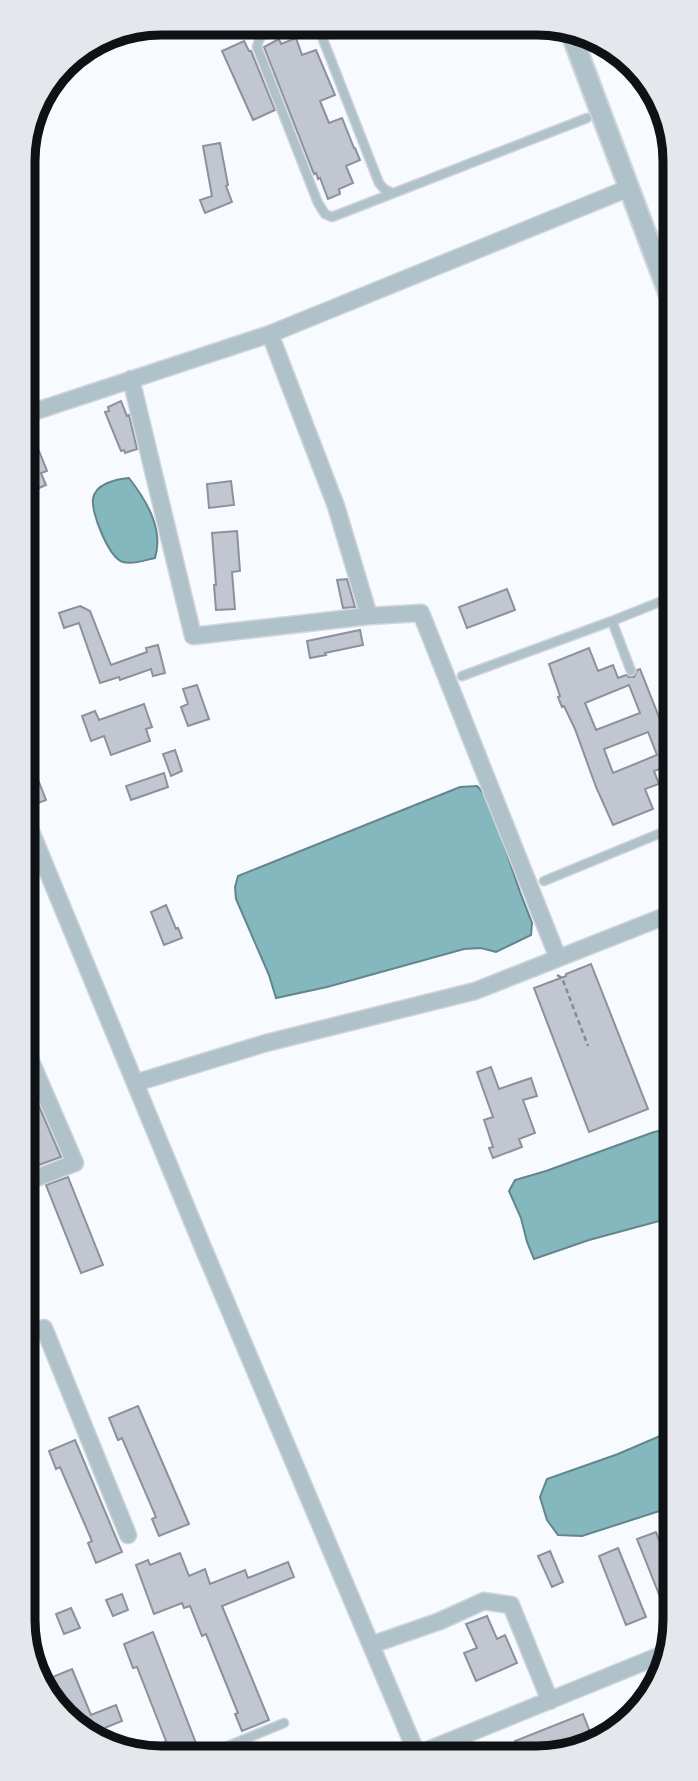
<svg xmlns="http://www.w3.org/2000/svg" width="698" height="1781" font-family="Poppins,sans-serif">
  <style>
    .water { fill: #85b7be; stroke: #62868b; stroke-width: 2 }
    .building { fill: #c1c6d0; stroke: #8c919a; stroke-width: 2; fill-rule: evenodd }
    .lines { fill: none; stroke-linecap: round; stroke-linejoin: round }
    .service-casing { stroke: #d2d5d9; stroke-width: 11 }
    .minor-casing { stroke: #d2d5d9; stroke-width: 19 }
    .tertiary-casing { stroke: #d2d5d9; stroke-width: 23 }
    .path { stroke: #86898d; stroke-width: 2.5; stroke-dasharray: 5 3.5; stroke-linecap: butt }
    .service { stroke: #afc2ca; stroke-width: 8 }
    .minor { stroke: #afc2ca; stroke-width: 16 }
    .tertiary { stroke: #afc2ca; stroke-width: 19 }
    .rim { fill: none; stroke: #0f1215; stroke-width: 9 }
  </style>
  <rect width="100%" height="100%" fill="#f7fafe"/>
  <path class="water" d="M 129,478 C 146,500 164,529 155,558 C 145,560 133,565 123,562 C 109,558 91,513 93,499 C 95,484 116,479 129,478 Z
    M 477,786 L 488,798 L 520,892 L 532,923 L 531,935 L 496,952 L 481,948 L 464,949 L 327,987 L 276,998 L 269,975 L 236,899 L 235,887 L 238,876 L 460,787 Z
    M 668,1129 L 674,1137 L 674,1217 L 589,1240 L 534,1259 L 527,1242 L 521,1218 L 509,1191 L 515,1180 L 546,1171 L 654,1132 Z
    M 674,1430 L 675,1506 L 582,1536 L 558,1535 L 547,1520 L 540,1497 L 547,1479 L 618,1454 Z"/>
  <path class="building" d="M 296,38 L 302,55 L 316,50 L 335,95 L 320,101 L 329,123 L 342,118 L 354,148 L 355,148 L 360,160 L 346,166 L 353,183 L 339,189 L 340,194 L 328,199 L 320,178 L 318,179 L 316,173 L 314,174 L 264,47 L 279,39 L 281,44 Z
    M 244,41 L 249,51 L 251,51 L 275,110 L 253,120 L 222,51 Z
    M 220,143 L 228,185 L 226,186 L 232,202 L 205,213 L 200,200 L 212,196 L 203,146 Z
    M 121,401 L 127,416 L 129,415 L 137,449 L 125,453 L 124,450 L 121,451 L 105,412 L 109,411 L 108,407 Z
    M 24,429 L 34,453 L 39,451 L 47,471 L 41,473 L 46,485 L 32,491 L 31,487 L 28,489 L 24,480 Z
    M 231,481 L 234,505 L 209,508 L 207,484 Z
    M 237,531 L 240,571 L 232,572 L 235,609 L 216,610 L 214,585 L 216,585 L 212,533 Z
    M 347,579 L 355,607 L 343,608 L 337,580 Z
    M 507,589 L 515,610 L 467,628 L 459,607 Z
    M 80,606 L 90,611 L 111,665 L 147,652 L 146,648 L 158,645 L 165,673 L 153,676 L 151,669 L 120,680 L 119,677 L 100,683 L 79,623 L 64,628 L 59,613 Z
    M 360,630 L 363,645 L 325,653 L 326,655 L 310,658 L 307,641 Z
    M 589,648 L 598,671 L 613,665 L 618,678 L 626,675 L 629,677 L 634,677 L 637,670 L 640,669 L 672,750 L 672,762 L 665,762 L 663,768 L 654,771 L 659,784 L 645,789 L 653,809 L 613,825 L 596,787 L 575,729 L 564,706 L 562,707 L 558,697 L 560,696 L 549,664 ZM 629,685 L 640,713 L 596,730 L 585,703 ZM 648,732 L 657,755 L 613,773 L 604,749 Z
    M 197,685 L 209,719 L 188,726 L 181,707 L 188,704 L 183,689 Z
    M 144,704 L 152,727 L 146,729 L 150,741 L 111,755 L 104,736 L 91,741 L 82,716 L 95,711 L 99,720 Z
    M 175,750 L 182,771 L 171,776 L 163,754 Z
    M 35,772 L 46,800 L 33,805 L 25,784 L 25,775 Z
    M 164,773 L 168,787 L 131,800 L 126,786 Z
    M 166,905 L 176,929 L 178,928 L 182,938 L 164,945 L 151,912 Z
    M 591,964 L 648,1109 L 589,1132 L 534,988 L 566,976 L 566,974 Z
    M 491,1067 L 499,1089 L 531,1078 L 537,1096 L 523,1100 L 535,1133 L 519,1139 L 522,1147 L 493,1158 L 489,1148 L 493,1147 L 484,1120 L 493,1117 L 477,1072 Z
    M 26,1076 L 61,1157 L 36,1166 L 26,1142 Z
    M 68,1177 L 103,1265 L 81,1273 L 46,1185 Z
    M 138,1406 L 189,1524 L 159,1536 L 152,1519 L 156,1517 L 122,1438 L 118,1440 L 109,1418 Z
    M 75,1440 L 122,1552 L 96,1563 L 88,1543 L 92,1541 L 60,1467 L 56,1469 L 49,1451 Z
    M 656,1532 L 675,1581 L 674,1632 L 637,1539 Z
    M 618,1548 L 646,1617 L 626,1625 L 599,1556 Z
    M 550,1551 L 563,1582 L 552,1587 L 538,1556 Z
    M 180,1553 L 189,1576 L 205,1569 L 210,1584 L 245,1570 L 248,1578 L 288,1562 L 294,1577 L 222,1606 L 269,1720 L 242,1731 L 235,1714 L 238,1713 L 206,1634 L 202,1636 L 190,1606 L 184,1608 L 182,1603 L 154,1614 L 136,1565 L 148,1560 L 150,1565 Z
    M 122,1594 L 128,1610 L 113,1616 L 106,1600 Z
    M 71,1608 L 80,1628 L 64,1634 L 56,1614 Z
    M 487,1616 L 497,1639 L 505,1635 L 517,1663 L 476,1681 L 464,1653 L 477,1648 L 466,1624 Z
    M 153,1632 L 197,1746 L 174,1755 L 168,1756 L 163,1743 L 166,1741 L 137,1667 L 133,1668 L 124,1644 Z
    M 72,1669 L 91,1715 L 116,1705 L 122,1721 L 97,1731 L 100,1739 L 70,1724 L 57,1690 L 54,1691 L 53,1688 L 48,1690 L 43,1681 Z
    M 583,1714 L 593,1740 L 573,1754 L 520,1754 L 515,1741 Z"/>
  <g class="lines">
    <defs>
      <path id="service" d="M 283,24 C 268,29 261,30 257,47 L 318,203 L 325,214 L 332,217 L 587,118
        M 317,24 L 379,183 L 384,189 L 392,193
        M 612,621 L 631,671
        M 462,676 L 612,621 L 672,597
        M 669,767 L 673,775
        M 544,881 L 673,828
        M 206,1755 L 284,1723"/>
      <path id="minor" d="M 131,379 L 193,636 L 369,616
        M 24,415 L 270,334
        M 25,817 L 202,1245 L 417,1754
        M 558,958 L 421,613 L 369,616 L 336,506 L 270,334 L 629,188
        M 26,1050 L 75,1163 L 26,1182
        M 135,1083 L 266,1043 L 475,991 L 673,913
        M 26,1335 L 44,1328 L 128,1535
        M 371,1645 L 440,1621 L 484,1601 L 511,1605 L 550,1701
        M 418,1754 L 666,1653"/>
      <path id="tertiary" d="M 569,28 L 671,300"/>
    </defs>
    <use href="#service" class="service-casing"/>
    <use href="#minor" class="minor-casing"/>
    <use href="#tertiary" class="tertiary-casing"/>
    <path class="path" d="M 557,975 L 562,978 L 588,1046"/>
    <use href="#service" class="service"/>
    <use href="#minor" class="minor"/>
    <use href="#tertiary" class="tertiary"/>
  </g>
  <path d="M0 0H698V1781H0ZM161 35H537A126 126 0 0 1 663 161V1620A126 126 0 0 1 537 1746H161A126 126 0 0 1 35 1620V161A126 126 0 0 1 161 35Z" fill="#e4e7eb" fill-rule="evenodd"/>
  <path class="rim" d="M161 35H537A126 126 0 0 1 663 161V1620A126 126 0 0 1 537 1746H161A126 126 0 0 1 35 1620V161A126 126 0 0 1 161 35Z"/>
</svg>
